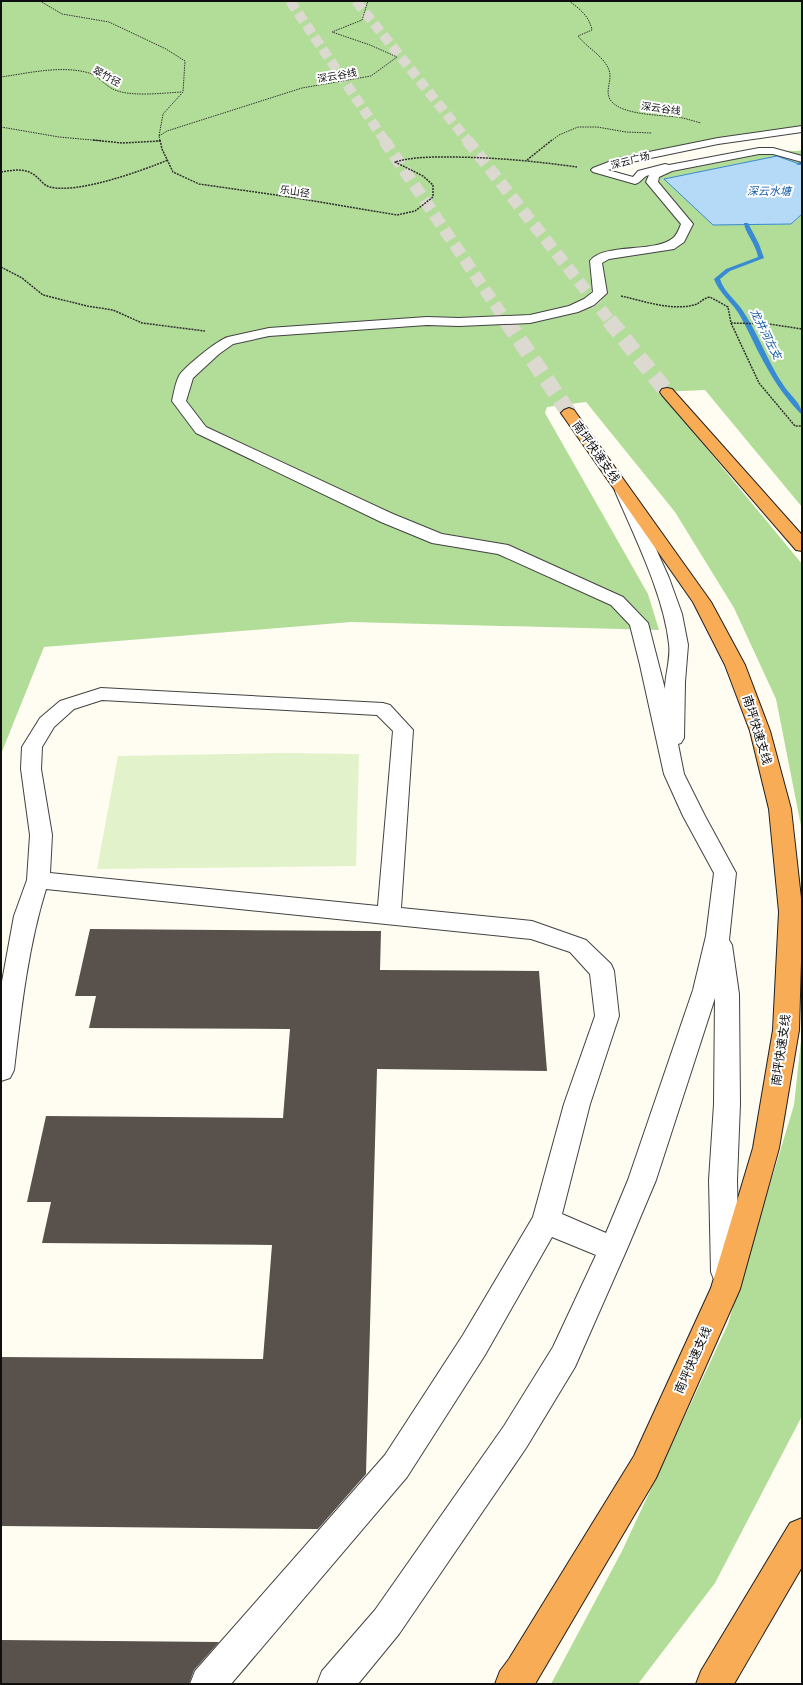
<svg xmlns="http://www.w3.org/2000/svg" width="803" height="1685" font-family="'Zilla Slab','Noto Sans SC',serif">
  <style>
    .forest { fill: #b2dd98 }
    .pitch { fill: #e2f2cb }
    .water { fill: #b4daf8; stroke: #388ad2 }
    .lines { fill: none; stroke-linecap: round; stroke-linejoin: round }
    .stream { fill: #388ad2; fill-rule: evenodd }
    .building { fill: #59514b }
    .highway-tunnel-far2 { stroke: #dbd9d0; stroke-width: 10; stroke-dasharray: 10 4.5; stroke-linecap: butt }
    .highway-tunnel-far1 { stroke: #dbd9d0; stroke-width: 12; stroke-dasharray: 12 6; stroke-linecap: butt }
    .highway-tunnel { stroke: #dbd9d0; stroke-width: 16; stroke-dasharray: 16 8; stroke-linecap: butt }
    .minor-casing { stroke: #424242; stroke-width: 2 }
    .highway-casing { stroke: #202020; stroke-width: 2 }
    .path-far1 { stroke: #313131; stroke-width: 1; stroke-dasharray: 1.5 1; stroke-linecap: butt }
    .path { stroke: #313131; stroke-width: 1.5; stroke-dasharray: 2 1; stroke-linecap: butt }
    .minor { fill: #fff; fill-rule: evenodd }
    .highway { fill: #f9ac56; fill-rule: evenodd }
    .labels { text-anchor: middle; stroke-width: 4; stroke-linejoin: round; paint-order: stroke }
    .far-street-label { font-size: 10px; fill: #0f0f0f; stroke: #fff }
    .far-water-label { font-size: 11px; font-style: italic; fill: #135ca7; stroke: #fff }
    .street-label { font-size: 12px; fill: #0f0f0f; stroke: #fff }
  </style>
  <rect width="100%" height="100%" fill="#fffdf2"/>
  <path class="forest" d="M 1,1 L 802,1 L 802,129 L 619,161 L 598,170 L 635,181 L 642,173 L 764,150 L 797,151 L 802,150 L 802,165 L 777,156 L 791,224 L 802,214 L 802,507 L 705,390 L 660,392 L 802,564 L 802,831 L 776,699 L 734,608 L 675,512 L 586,402 L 547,407 L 545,413 L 648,594 L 659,630 L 351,622 L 44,647 L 1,754 Z
    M 802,1031 L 802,1416 L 715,1583 L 638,1684 L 551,1684 L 622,1551 L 728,1324 L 794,1105 Z"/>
  <path class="pitch" d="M 284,753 L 359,754 L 356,866 L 97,869 L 118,756 Z"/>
  <path class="water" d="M 777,156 L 802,165 L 802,214 L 791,224 L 713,225 L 664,179 Z"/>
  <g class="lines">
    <path class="stream" d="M 802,161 L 802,164 L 798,165 L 796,164 Z
      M 744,223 L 748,223 L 759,244 L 764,258 L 730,271 L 720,279 C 724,292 736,300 743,311 C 759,335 768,363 784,386 C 790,395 802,404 802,414 L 800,413 C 787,399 775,383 766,366 C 756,349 749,331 739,314 C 731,301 719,293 714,279 L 726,269 L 758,257 C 756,244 745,233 744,223 Z"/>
  </g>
  <path class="building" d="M 90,929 L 381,931 L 380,970 L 539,971 L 547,1071 L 377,1069 L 366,1474 L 318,1529 L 1,1526 L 1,1357 L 263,1359 L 272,1245 L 42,1243 L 51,1202 L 27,1202 L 46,1116 L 283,1118 L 290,1029 L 89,1028 L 96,996 L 75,996 Z
    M 1,1640 L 219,1642 L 194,1670 L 189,1684 L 1,1684 Z"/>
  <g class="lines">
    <path class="highway-tunnel-far2" d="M 290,1 L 385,141
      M 356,1 L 468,141"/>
    <path class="highway-tunnel-far1" d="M 384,140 L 506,321
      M 467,140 L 610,321"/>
    <path class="highway-tunnel" d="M 506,320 L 569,413
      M 609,320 L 667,392"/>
    <defs>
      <path id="minor" d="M 802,126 L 802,132 L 718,144 L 622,164 L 608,170 L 633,177 L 638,171 L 665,164 L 669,165 L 759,148 L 773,148 L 802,156 L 802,162 L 773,154 L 759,154 L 672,171 L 659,177 L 658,182 L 693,224 L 684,242 L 674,249 L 609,259 L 602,263 L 607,293 L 594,305 L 578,312 L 530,323 L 459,326 L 427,325 L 269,336 L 233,344 L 219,354 L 193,378 L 186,401 L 206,427 L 393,514 L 442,534 L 508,545 L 623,597 L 648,623 L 665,689 C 665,675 671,658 669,644 C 664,595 634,536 615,491 L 617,488 L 623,486 L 629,488 L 669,578 L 682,614 L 688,645 L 685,682 L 684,738 L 681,743 L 678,744 L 684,774 L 705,816 L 736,873 L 729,940 L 732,945 L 739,994 L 740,1104 L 737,1180 L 739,1272 L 735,1282 L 725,1285 L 715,1282 L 711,1272 L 709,1180 L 714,1104 L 715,998 L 656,1180 L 627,1249 L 575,1367 L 526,1448 L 399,1634 L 358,1684 L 317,1684 L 322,1671 L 375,1610 L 504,1426 L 553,1347 L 596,1255 L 552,1237 L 485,1355 L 407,1477 L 231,1684 L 190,1684 L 195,1671 L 385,1455 L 463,1335 L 533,1217 L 564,1104 L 595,1016 L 590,974 L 570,952 L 531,939 L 46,889 C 28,947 21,1010 14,1070 L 10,1078 L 1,1081 L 1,987 L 14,916 L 27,880 L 30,835 L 21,769 L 22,747 L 40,718 L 60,701 L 101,688 L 383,703 L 390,705 L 413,730 L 401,908 L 532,921 L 586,940 L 611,964 L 614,971 L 619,1016 L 590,1104 L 562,1214 L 606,1233 L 628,1180 L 693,990 L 706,936 L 714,873 L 683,816 L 664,774 L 640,665 L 630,625 L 611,605 L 498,554 L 432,543 L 381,522 L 196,433 L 172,401 C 174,393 175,384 179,376 C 183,368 219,339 228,337 L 269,328 L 427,317 L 459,318 L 530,315 L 569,306 L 584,299 L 593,292 L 590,261 C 602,243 656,253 673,238 C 677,235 679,229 681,224 L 646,182 L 649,175 C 643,176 641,183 635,184 L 593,172 L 591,170 L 593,168 L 619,158 L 718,138 ZM 102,700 L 377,715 L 393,731 L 378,906 L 50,873 L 52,835 L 41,769 L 42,747 L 54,727 L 74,709 Z"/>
      <path id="highway" d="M 667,388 L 672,389 L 802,535 L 802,551 L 796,550 L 662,395 L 660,392 L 662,389 Z
        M 569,408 L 574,410 L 711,602 L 745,665 L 770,731 L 791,809 L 802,907 L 802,928 L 799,1030 L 779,1148 L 740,1289 L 656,1478 L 535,1684 L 495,1684 L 500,1671 L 509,1659 L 634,1456 L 711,1288 L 753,1148 L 773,1030 L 779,912 L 769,809 L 750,731 L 725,665 L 693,602 L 561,413 L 564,410 Z
        M 802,1518 L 802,1567 L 734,1684 L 696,1684 L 701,1671 L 790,1523 Z"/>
    </defs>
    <use href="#minor" class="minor-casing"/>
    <use href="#highway" class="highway-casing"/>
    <path class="path-far1" d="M 40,1 L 62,14 L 109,22 L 166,49 L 185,61 L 183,92 L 163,114 L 159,136 L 160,141
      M 569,1 C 580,9 589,16 592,30 L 578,36 C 587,48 603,55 609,70 C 613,81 603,92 612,102 C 624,115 660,115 677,117 C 685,118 693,121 701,123
      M 1,77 C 29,73 62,65 89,73 C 99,76 105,86 115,90 C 132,97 163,93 182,92
      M 1,127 L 59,137 L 103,141
      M 159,136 L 167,131 L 302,88 L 371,76 L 397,57 L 370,45 L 332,32 L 362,20 L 368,1
      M 156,141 L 160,141
      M 551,141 L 559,135 L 578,127 L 597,127 L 626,132 L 652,133"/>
    <path class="path" d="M 93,140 L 122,143 L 160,141
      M 160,140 L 162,149 L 173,172 L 199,184 L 290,197 L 397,215 L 415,211 L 433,197 L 433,185 L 423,176 L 395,162 C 412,157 430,157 447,157 C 491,157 534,161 577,167
      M 527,160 L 552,140
      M 1,172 C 15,170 27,167 38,178 C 41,181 45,186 50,187 C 78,194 141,171 168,160
      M 1,267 L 22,278 L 43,295 L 87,306 L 113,310 L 142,323 L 205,331
      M 621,296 C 644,301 671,311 694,305 C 700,304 701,299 710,297 L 728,307 L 731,323 L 769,324 L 802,329
      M 731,323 L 759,383 L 795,426 L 802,426"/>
    <use href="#minor" class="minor"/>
    <use href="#highway" class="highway"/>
  </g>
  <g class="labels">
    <g class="far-street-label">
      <text transform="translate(337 75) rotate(-10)" y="4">深云谷线</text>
      <text transform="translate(107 76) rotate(29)" y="4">翠竹径</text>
      <text transform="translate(661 108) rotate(8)" y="4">深云谷线</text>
      <text transform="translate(630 160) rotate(-15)" y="4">深云广场</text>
      <text transform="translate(295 191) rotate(8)" y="4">乐山径</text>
    </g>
    <g class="far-water-label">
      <text x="769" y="195">深云水塘</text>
      <text transform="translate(766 334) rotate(63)" y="4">龙井河左支</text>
    </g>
    <g class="street-label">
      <text transform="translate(596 452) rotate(55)" y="4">南坪快速支线</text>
      <text transform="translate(757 730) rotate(73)" y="4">南坪快速支线</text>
      <text transform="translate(781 1050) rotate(-82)" y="4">南坪快速支线</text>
      <text transform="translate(693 1360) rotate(-66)" y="4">南坪快速支线</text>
    </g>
  </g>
  <rect width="803" height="1685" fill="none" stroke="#0f0f0f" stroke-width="4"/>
</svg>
